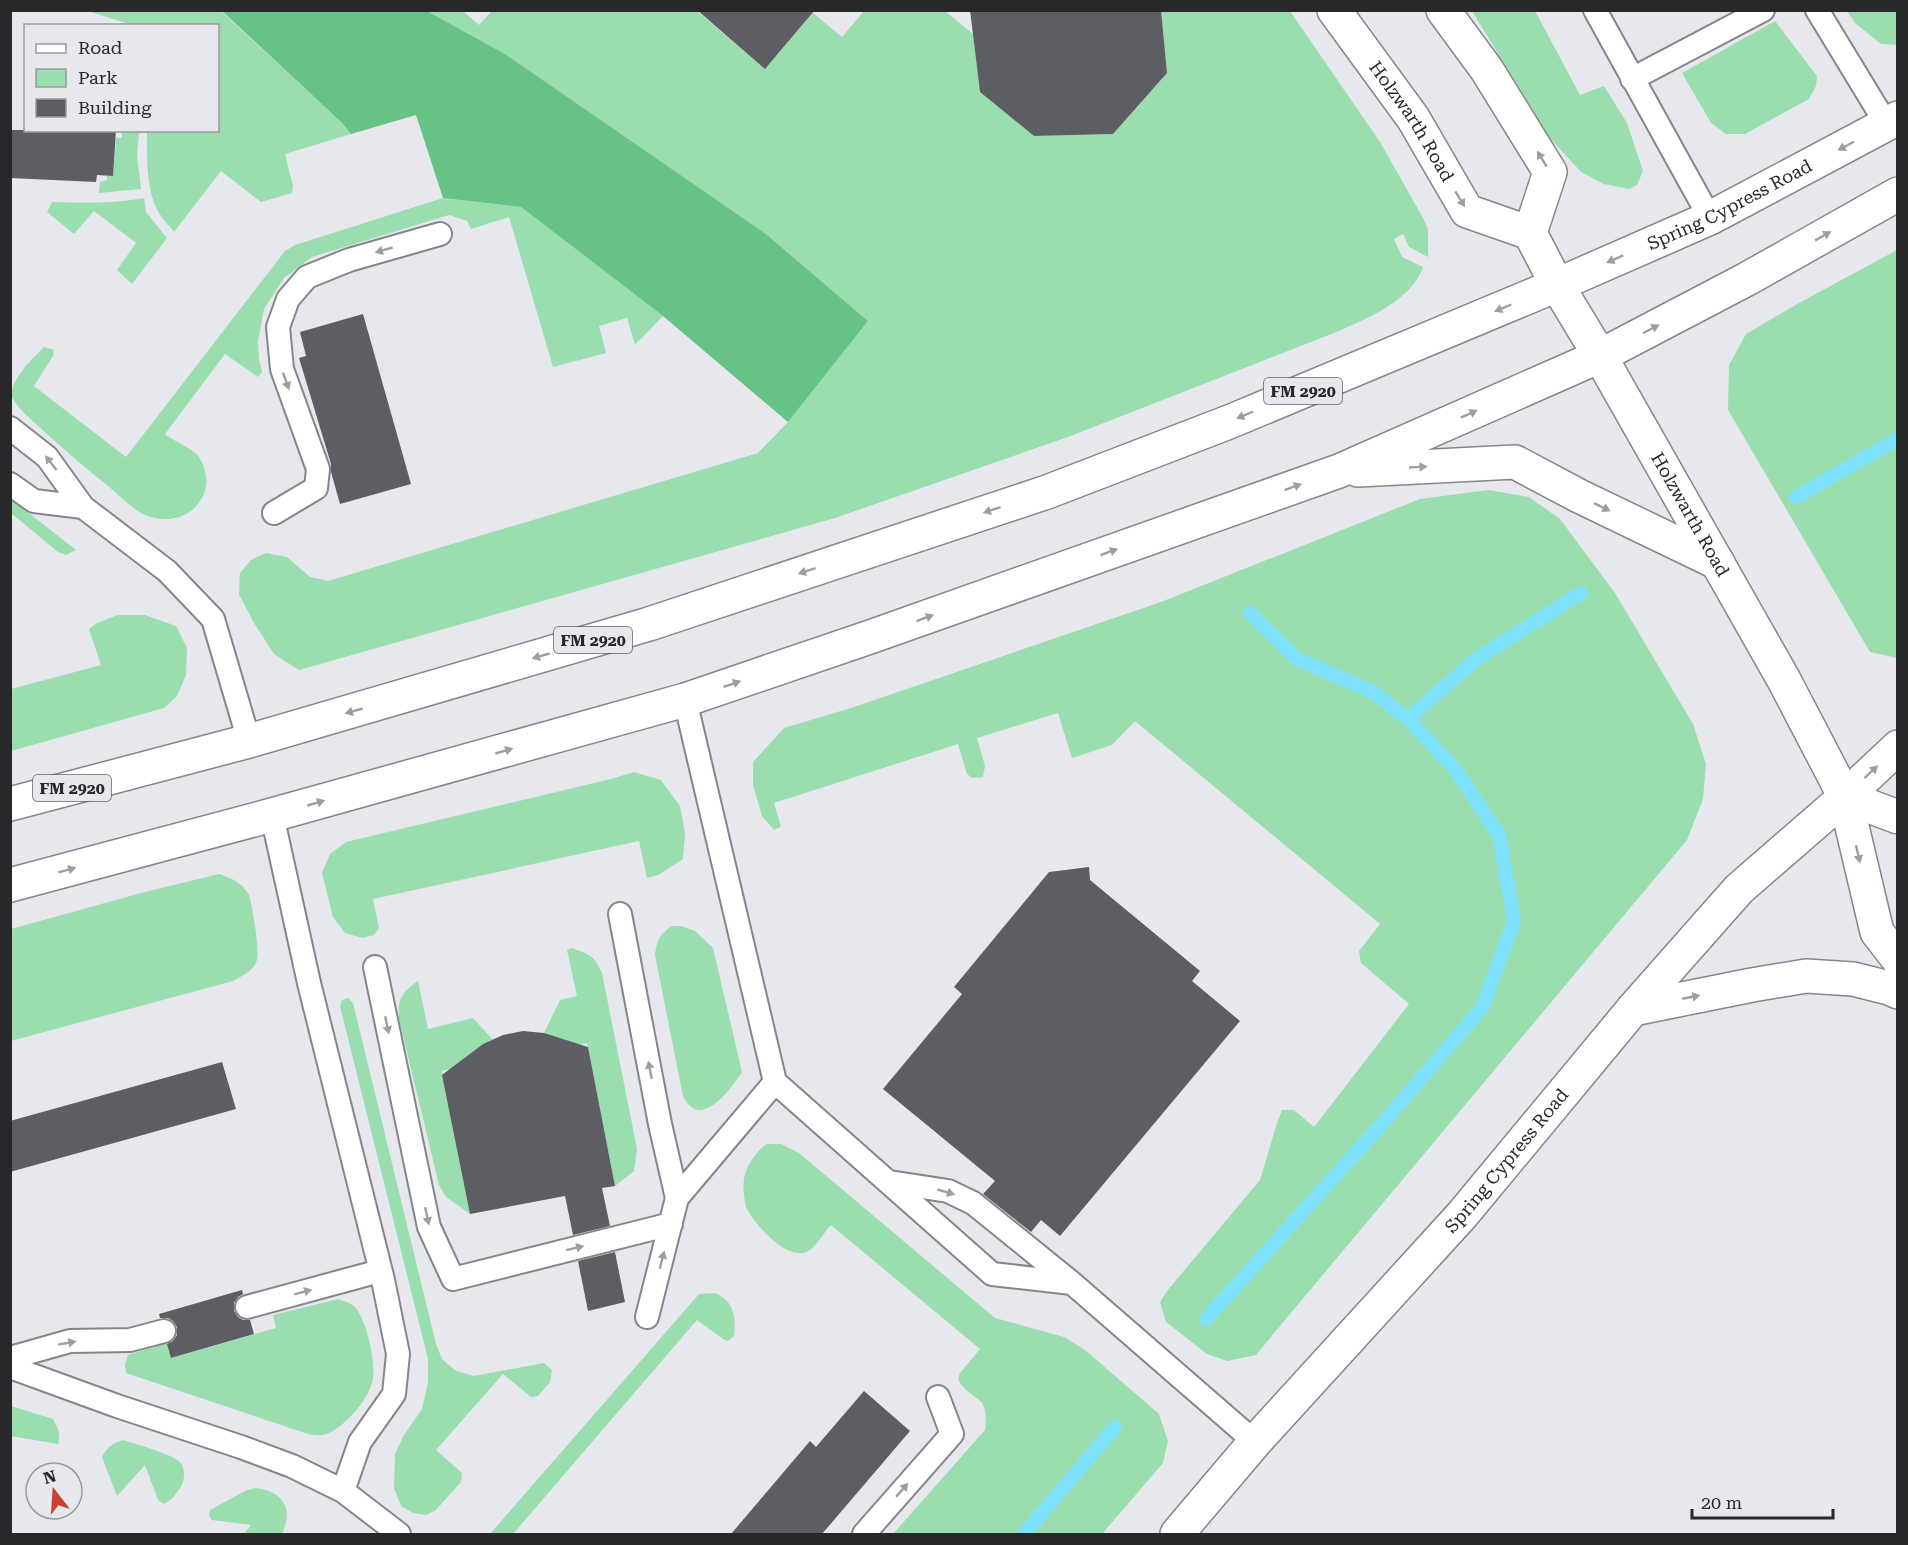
<svg xmlns="http://www.w3.org/2000/svg" width="1908" height="1545" font-family="'Roboto Serif',serif">
  <style>
    .green { fill: #9adeaf }
    .forest { fill: #67c286 }
    .lines { fill: none; stroke-linecap: round; stroke-linejoin: round }
    .stream { stroke: #7fe2fc; stroke-width: 14 }
    .building { fill: #5d5e63 }
    .lane-casing { stroke: #84868b; stroke-width: 26 }
    .secondary-casing { stroke: #84868b; stroke-width: 36 }
    .primary-casing { stroke: #84868b; stroke-width: 36 }
    .lane { stroke: #fff; stroke-width: 22 }
    .secondary { stroke: #fff; stroke-width: 33 }
    .primary { stroke: #fff; stroke-width: 33 }
    .oneway { fill: #9e9e9f }
    .labels { text-anchor: middle; stroke-width: 6; stroke-linejoin: round; paint-order: stroke }
    .shield { fill: #e6e8ee; stroke: #606265; stroke-width: 1.5 }
    .shield-label { font-size: 16px; font-weight: bold; fill: #27282a }
    .street-label { font-size: 18px; fill: #27282a; stroke: #e6e8ee }
  </style>
  <rect width="100%" height="100%" fill="#e6e8ee"/>
  <path class="green" d="M 88,11 L 221,11 L 342,123 L 351,134 L 285,154 L 293,186 L 292,193 L 261,202 L 221,171 L 174,232 C 170,226 163,220 159,213 C 146,190 147,159 147,133 L 139,133 L 137,155 L 141,189 L 99,193 L 100,182 L 107,180 L 107,176 L 113,176 L 116,138 L 122,138 L 122,131 L 218,130 L 218,26 L 132,25 Z
    M 427,11 L 463,11 L 479,25 L 492,11 L 697,11 L 765,69 L 813,13 L 842,37 L 864,11 L 945,11 L 973,34 L 980,92 L 1034,136 L 1113,134 L 1167,73 L 1161,11 L 1290,11 L 1380,142 L 1423,218 L 1428,229 L 1428,257 L 1409,247 L 1403,234 L 1394,239 L 1402,257 L 1423,267 C 1412,300 1368,318 1339,331 L 1068,437 L 835,518 L 299,670 L 274,654 L 254,623 L 239,594 L 240,573 L 251,560 L 266,553 L 287,557 L 310,577 L 328,581 L 758,453 L 788,422 L 868,321 L 766,234 L 505,54 Z
    M 1472,11 L 1535,11 L 1580,95 L 1604,86 L 1627,123 L 1643,171 L 1637,185 L 1629,189 L 1604,184 L 1581,172 L 1548,136 Z
    M 1847,11 L 1897,11 L 1897,45 L 1881,44 L 1855,23 Z
    M 1775,21 L 1817,76 L 1816,86 L 1809,99 L 1745,134 L 1726,134 L 1711,123 L 1682,73 Z
    M 144,198 L 146,212 L 167,238 L 132,284 L 117,270 L 136,243 L 94,211 L 74,234 L 47,212 L 52,202 C 83,203 113,204 144,198 Z
    M 443,198 L 521,207 L 663,316 L 635,345 L 627,318 L 599,326 L 606,353 L 553,367 L 509,217 L 471,229 L 467,221 L 449,215 L 312,257 L 284,278 L 264,309 L 258,341 L 259,359 L 262,372 L 258,377 L 225,354 L 165,434 C 173,441 194,449 199,457 C 222,494 187,530 148,516 C 134,511 120,496 108,486 C 84,467 61,447 38,426 C 28,417 18,408 11,396 C 12,378 32,359 44,347 L 54,350 L 53,356 L 34,386 L 126,457 L 285,251 L 295,245 Z
    M 1897,250 L 1897,658 L 1870,652 L 1728,410 L 1729,365 L 1746,334 L 1799,303 Z
    M 1488,490 L 1529,497 L 1560,519 L 1615,593 L 1693,724 L 1706,764 L 1703,799 L 1687,840 L 1285,1320 L 1256,1355 L 1227,1361 L 1207,1354 L 1166,1322 L 1160,1302 L 1167,1291 L 1260,1180 L 1277,1123 L 1282,1110 L 1294,1110 L 1314,1127 L 1409,1004 L 1361,963 L 1359,951 L 1380,924 L 1135,721 L 1112,745 L 1072,758 L 1058,713 L 977,738 L 985,766 L 983,777 L 972,778 L 967,774 L 958,744 L 774,803 L 781,827 L 774,830 L 762,816 L 753,785 L 753,762 L 784,728 L 851,708 L 1161,602 L 1420,499 Z
    M 11,499 L 76,550 L 66,555 L 58,552 L 11,513 Z
    M 118,615 L 145,615 L 176,626 L 187,648 L 186,675 L 177,696 L 164,708 L 11,751 L 11,689 L 101,665 L 89,629 L 97,623 Z
    M 634,772 L 661,780 L 680,806 L 685,834 L 683,859 L 658,875 L 647,878 L 639,841 L 373,899 L 379,928 L 374,935 L 362,938 L 345,933 L 333,917 L 322,873 L 330,854 L 346,842 L 611,779 Z
    M 219,874 C 231,878 242,882 249,895 C 252,902 260,952 257,960 C 254,971 242,976 233,981 L 11,1041 L 11,929 L 141,893 Z
    M 672,926 L 681,926 L 695,931 L 713,948 L 742,1072 C 731,1089 700,1132 683,1096 L 655,955 C 657,941 659,934 672,926 Z
    M 572,948 C 590,955 594,955 602,973 L 637,1149 L 634,1171 L 615,1186 L 587,1043 L 562,1048 L 544,1033 L 560,1000 L 577,996 L 567,950 Z
    M 418,981 L 428,1029 L 473,1018 L 493,1040 L 483,1044 L 466,1057 L 468,1065 L 442,1071 L 470,1214 L 446,1197 L 439,1185 L 399,1019 C 398,998 401,993 418,981 Z
    M 348,998 L 353,1003 L 436,1344 L 442,1359 L 456,1371 L 474,1376 L 544,1363 L 552,1370 L 550,1382 L 538,1396 L 531,1397 L 503,1374 L 436,1450 L 462,1473 L 461,1482 L 435,1511 L 426,1515 L 413,1513 L 401,1506 L 394,1488 L 395,1454 L 404,1435 L 422,1409 L 428,1383 L 428,1359 L 340,1006 L 342,1000 Z
    M 766,1144 L 781,1144 L 799,1153 L 995,1318 L 1064,1337 L 1085,1350 L 1159,1414 L 1168,1441 L 1163,1463 L 1102,1534 L 893,1534 L 985,1430 C 990,1391 970,1403 958,1379 L 960,1373 L 980,1349 L 831,1225 C 824,1232 818,1244 810,1250 C 789,1265 754,1224 746,1207 C 744,1200 743,1186 744,1179 C 746,1165 756,1153 766,1144 Z
    M 715,1293 C 734,1301 736,1317 734,1336 L 728,1341 L 723,1339 L 697,1320 L 513,1534 L 490,1534 L 699,1294 Z
    M 338,1299 C 343,1301 351,1303 355,1307 C 367,1321 377,1364 372,1383 C 368,1400 340,1433 322,1435 C 317,1436 312,1434 308,1434 L 126,1373 L 125,1365 L 128,1355 L 167,1343 L 172,1358 L 276,1328 L 273,1315 Z
    M 11,1406 L 53,1419 C 58,1428 61,1434 58,1444 L 11,1436 Z
    M 123,1440 C 135,1444 172,1454 180,1462 C 186,1469 185,1481 180,1488 C 176,1494 171,1501 164,1504 L 158,1500 L 145,1465 L 117,1496 L 102,1457 C 107,1447 113,1443 123,1440 Z
    M 255,1488 C 283,1491 294,1508 282,1534 L 244,1534 L 251,1525 L 212,1520 L 209,1516 L 210,1510 L 245,1491 Z"/>
  <path class="forest" d="M 222,11 L 427,11 L 505,54 L 766,234 L 868,321 L 788,422 L 663,316 L 521,207 L 443,198 L 416,115 L 351,134 L 342,123 Z"/>
  <g class="lines">
    <path class="stream" d="M 1796,497 L 1898,439
      M 1408,719 L 1475,660 L 1581,593
      M 1206,1319 L 1381,1125 L 1482,1008 L 1514,921 L 1499,835 L 1455,769 L 1408,719 L 1373,692 L 1297,659 L 1250,613
      M 1024,1534 L 1115,1427"/>
  </g>
  <path class="building" d="M 697,10 L 815,10 L 765,69 Z
    M 970,10 L 1161,10 L 1167,73 L 1113,134 L 1034,136 L 980,92 Z
    M 10,130 L 116,130 L 113,176 L 97,175 L 96,182 L 10,178 Z
    M 363,314 L 411,484 L 340,504 L 331,472 L 331,464 L 299,358 L 306,356 L 300,332 Z
    M 1089,867 L 1090,880 L 1200,971 L 1192,981 L 1240,1021 L 1060,1236 L 1041,1220 L 1031,1232 L 983,1194 L 995,1181 L 883,1089 L 962,994 L 954,987 L 1049,872 Z
    M 523,1031 L 544,1033 L 588,1047 L 615,1186 L 602,1188 L 610,1226 L 573,1235 L 565,1196 L 470,1214 L 442,1075 L 483,1044 L 503,1035 Z
    M 222,1062 L 236,1109 L 10,1172 L 10,1121 Z
    M 615,1252 L 625,1302 L 588,1311 L 578,1261 Z
    M 242,1290 L 243,1294 L 238,1297 L 234,1303 L 234,1311 L 238,1317 L 243,1320 L 250,1320 L 254,1334 L 171,1358 L 167,1344 L 173,1341 L 177,1335 L 177,1327 L 173,1321 L 168,1318 L 160,1318 L 159,1314 Z
    M 864,1391 L 910,1431 L 822,1534 L 731,1534 L 810,1441 L 816,1447 Z"/>
  <g class="lines">
    <defs>
      <path id="lane" d="M 1595,10 L 1710,218
        M 1817,10 L 1887,125
        M 1632,79 L 1763,10
        M 10,428 L 47,457 L 83,507 L 167,571 L 213,619 L 249,741
        M 10,484 L 34,501 L 83,507
        M 274,513 L 316,488 L 318,469 L 282,369 L 278,327 L 288,299 L 307,277 L 349,260 L 440,234
        M 685,700 L 775,1082 L 992,1274 L 1072,1283 L 1255,1442
        M 272,815 L 309,983 L 383,1280 L 398,1354 L 394,1394 L 360,1442 L 343,1491
        M 620,914 L 660,1124 L 677,1198 L 647,1317
        M 375,967 L 429,1227 L 453,1279 L 671,1224
        M 889,1182 L 948,1191 L 973,1203 L 1072,1283
        M 677,1198 L 775,1082
        M 247,1307 L 380,1271
        M 10,1358 L 70,1341 L 130,1340 L 164,1331
        M 10,1367 L 117,1406 L 241,1447 L 292,1466 L 343,1491 L 399,1534
        M 864,1534 L 952,1434 L 938,1397"/>
      <g id="secondary">
        <path id="s1" d="M 1334,10 L 1413,118 L 1467,211 L 1530,233 L 1557,285 L 1600,356 L 1784,680 L 1845,797 L 1877,932 L 1898,959"/>
        <path d="M 1443,10 L 1487,70 L 1550,172 L 1530,233"/>
        <path d="M 1845,797 L 1898,817"/>
        <path d="M 1633,1009 L 1752,985 L 1806,976 L 1853,979 L 1889,988 L 1898,992"/>
        <path id="s2" d="M 1177,1534 L 1255,1442 L 1462,1215 L 1633,1009 L 1739,889 L 1845,797 L 1898,747"/>
      </g>
      <g id="primary">
        <path d="M 1358,470 L 1515,462 L 1579,496 L 1718,563"/>
        <path id="s3" d="M 10,804 L 249,741 L 649,624 L 1047,492 L 1229,422 L 1557,285 L 1710,218 L 1898,118"/>
        <path d="M 10,885 L 272,815 L 685,700 L 870,637 L 1339,471 L 1600,356 L 1747,279 L 1898,194"/>
      </g>
    </defs>
    <use href="#lane" class="lane-casing"/>
    <use href="#secondary" class="secondary-casing"/>
    <use href="#primary" class="primary-casing"/>
    <use href="#lane" class="lane"/>
    <use href="#secondary" class="secondary"/>
    <use href="#primary" class="primary"/>
  </g>
  <defs><path id="oneway-solid" d="M-6-.8H1V-3.2L6.5 0L1 3.2V.8H-6Z" transform="scale(1.5)"/></defs>
  <g class="oneway">
    <use href="#oneway-solid" transform="translate(1846 146) rotate(152)"/>
    <use href="#oneway-solid" transform="translate(1542 159) rotate(-121)"/>
    <use href="#oneway-solid" transform="translate(1460 199) rotate(59)"/>
    <use href="#oneway-solid" transform="translate(1823 236) rotate(-29)"/>
    <use href="#oneway-solid" transform="translate(384 250) rotate(164)"/>
    <use href="#oneway-solid" transform="translate(1615 259) rotate(156)"/>
    <use href="#oneway-solid" transform="translate(1503 308) rotate(157)"/>
    <use href="#oneway-solid" transform="translate(1651 329) rotate(-28)"/>
    <use href="#oneway-solid" transform="translate(286 381) rotate(70)"/>
    <use href="#oneway-solid" transform="translate(1469 414) rotate(-24)"/>
    <use href="#oneway-solid" transform="translate(1245 415) rotate(157)"/>
    <use href="#oneway-solid" transform="translate(51 463) rotate(-128)"/>
    <use href="#oneway-solid" transform="translate(1418 467) rotate(-3)"/>
    <use href="#oneway-solid" transform="translate(1293 487) rotate(-20)"/>
    <use href="#oneway-solid" transform="translate(1602 507) rotate(26)"/>
    <use href="#oneway-solid" transform="translate(992 510) rotate(162)"/>
    <use href="#oneway-solid" transform="translate(1109 552) rotate(-20)"/>
    <use href="#oneway-solid" transform="translate(807 571) rotate(162)"/>
    <use href="#oneway-solid" transform="translate(925 618) rotate(-20)"/>
    <use href="#oneway-solid" transform="translate(541 656) rotate(164)"/>
    <use href="#oneway-solid" transform="translate(732 684) rotate(-19)"/>
    <use href="#oneway-solid" transform="translate(354 711) rotate(164)"/>
    <use href="#oneway-solid" transform="translate(504 751) rotate(-16)"/>
    <use href="#oneway-solid" transform="translate(1871 772) rotate(-43)"/>
    <use href="#oneway-solid" transform="translate(316 803) rotate(-16)"/>
    <use href="#oneway-solid" transform="translate(1858 854) rotate(77)"/>
    <use href="#oneway-solid" transform="translate(67 870) rotate(-15)"/>
    <use href="#oneway-solid" transform="translate(1691 997) rotate(-11)"/>
    <use href="#oneway-solid" transform="translate(387 1025) rotate(78)"/>
    <use href="#oneway-solid" transform="translate(650 1070) rotate(-101)"/>
    <use href="#oneway-solid" transform="translate(946 1192) rotate(16)"/>
    <use href="#oneway-solid" transform="translate(427 1216) rotate(78)"/>
    <use href="#oneway-solid" transform="translate(575 1248) rotate(-14)"/>
    <use href="#oneway-solid" transform="translate(662 1260) rotate(-75)"/>
    <use href="#oneway-solid" transform="translate(303 1292) rotate(-15)"/>
    <use href="#oneway-solid" transform="translate(67 1343) rotate(-10)"/>
    <use href="#oneway-solid" transform="translate(902 1490) rotate(-49)"/>
  </g>
  <g class="labels">
    <g class="shield">
      <rect x="1264" y="378" width="78" height="26" rx="4.5"/>
      <rect x="554" y="627" width="78" height="26" rx="4.5"/>
      <rect x="33" y="775" width="78" height="26" rx="4.5"/>
    </g>
    <g class="shield-label">
      <text x="1303" y="397">FM 2920</text>
      <text x="593" y="646">FM 2920</text>
      <text x="72" y="794">FM 2920</text>
    </g>
    <g class="street-label">
      <text dy="6" stroke="none"><textPath href="#s1" startOffset="136">Holzwarth Road</textPath></text>
      <text dy="6" stroke="none"><textPath href="#s3" startOffset="1824">Spring Cypress Road</textPath></text>
      <text dy="6" stroke="none"><textPath href="#s1" startOffset="632">Holzwarth Road</textPath></text>
      <text dy="6" stroke="none"><textPath href="#s2" startOffset="498">Spring Cypress Road</textPath></text>
    </g>
  </g>
  <rect width="1908" height="1545" fill="none" stroke="#27282a" stroke-width="24"/>
  <rect x="24" y="24" width="195" height="108" fill="#e6e8ee" stroke="#9a9ba0" stroke-width="1.5"/>
  <rect x="36" y="44" width="30" height="9" fill="#ffffff" stroke="#9a9ba0" stroke-width="1.5"/>
  <text x="78" y="54" font-size="18" fill="#27282a">Road</text>
  <rect x="36" y="69" width="30" height="18" fill="#9adeaf" stroke="#9a9ba0" stroke-width="1.5"/>
  <text x="78" y="84" font-size="18" fill="#27282a">Park</text>
  <rect x="36" y="99" width="30" height="18" fill="#5d5e63" stroke="#9a9ba0" stroke-width="1.5"/>
  <text x="78" y="114" font-size="18" fill="#27282a">Building</text>
  <g transform="translate(54 1491) rotate(343)"><circle r="28" fill="#e6e8ee" stroke="#9a9ba0" stroke-width="1.5"/>
  <path d="M0-4.5L10 22L0 15L-10 22Z" fill="#cc402e"/>
  <text y="-9" font-size="16" font-weight="bold" text-anchor="middle" fill="#27282a">N</text>
  </g>
  <path d="M1692 1509v9h141v-9" fill="none" stroke="#27282a" stroke-width="3"/>
  <text x="1701" y="1509" font-size="18" fill="#27282a" stroke="#e6e8ee" stroke-width="4.5" paint-order="stroke">20 m</text>
</svg>
